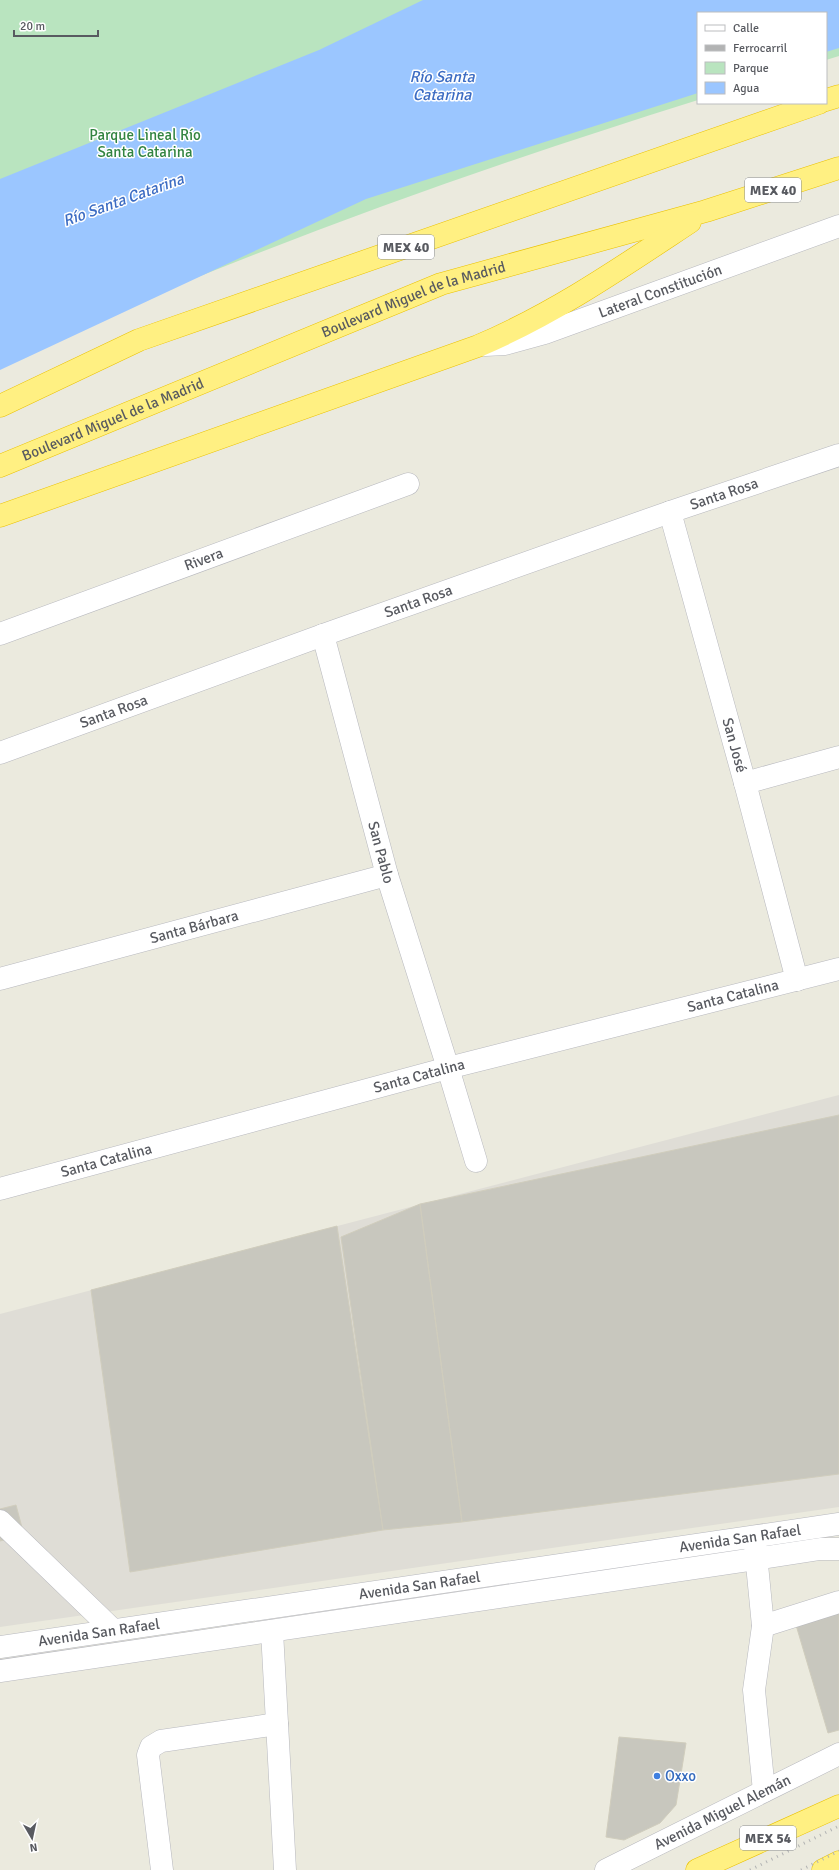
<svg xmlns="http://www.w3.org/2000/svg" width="839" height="1870" font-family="Signika,sans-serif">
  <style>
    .industrial { fill: #dfddd6 }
    .green { fill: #b9e4bf }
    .water { fill: #9bc6ff }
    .building { fill: #c8c7be; stroke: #d0cdbd }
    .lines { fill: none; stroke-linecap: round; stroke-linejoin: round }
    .minor-casing { stroke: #b7b8be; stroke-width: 23 }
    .highway-casing { stroke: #eac100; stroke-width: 23 }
    .minor { stroke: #fff; stroke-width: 22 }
    .highway { stroke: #fff082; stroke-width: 22 }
    .rail { stroke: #b2b3b3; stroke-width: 3; stroke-dasharray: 1 5; stroke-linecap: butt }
    .shop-dot { fill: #3f7fe0; stroke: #fff; stroke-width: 1.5 }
    .labels { text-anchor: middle; stroke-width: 3; stroke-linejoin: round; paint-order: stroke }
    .shield { fill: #fff; stroke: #8a8c90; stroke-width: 1 }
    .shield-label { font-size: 14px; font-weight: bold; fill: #585a60 }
    .park-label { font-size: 15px; fill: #328441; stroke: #fff }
    .street-label { font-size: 15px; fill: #585a60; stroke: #fff }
    .shop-label { font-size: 15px; fill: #366cbe; stroke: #fff; text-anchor: start }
    .water-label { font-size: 16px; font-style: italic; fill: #3c6cc3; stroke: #fff }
  </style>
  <rect width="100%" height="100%" fill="#ebeade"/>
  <path class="industrial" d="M 839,1095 L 839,1507 L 0,1627 L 0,1314 Z"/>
  <path class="green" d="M 0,0 L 839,0 L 839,56 L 826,60 L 826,13 L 698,13 L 698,100 C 461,174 227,259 0,361 Z"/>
  <path class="water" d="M 423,0 L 839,0 L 839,48 L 826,52 L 826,13 L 698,13 L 698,93 L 366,199 L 0,370 L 0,179 L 319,50 Z"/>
  <path class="building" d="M 839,1115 L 839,1474 L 462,1522 L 420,1204 Z
    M 420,1204 L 462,1522 L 383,1530 L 341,1237 Z
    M 337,1226 L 383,1530 L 130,1572 L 91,1290 Z
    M 16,1505 L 24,1535 L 0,1541 L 0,1509 Z
    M 839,1612 L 839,1730 L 828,1733 L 796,1625 Z
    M 619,1737 L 686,1743 L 676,1805 L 660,1823 L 624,1840 L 606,1837 Z"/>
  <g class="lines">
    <defs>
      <g id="minor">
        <path id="s1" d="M 485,345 L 505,344 L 545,333 L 839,226"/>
        <path id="s2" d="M 670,512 L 745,783 L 797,980"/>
        <path id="s3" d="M 0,634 L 408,484"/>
        <path id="s4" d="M 323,635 L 387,875 L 448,1068 L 476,1161"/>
        <path id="s5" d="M 0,753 L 323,635 L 670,512 L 839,455"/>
        <path d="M 745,783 L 839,757"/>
        <path id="s6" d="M 0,979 L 387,875"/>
        <path id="s7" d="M 0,1189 L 448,1068 L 839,969"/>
        <path d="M 0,1521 L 113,1630"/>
        <path d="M 755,1544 L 763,1626"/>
        <path d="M 272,1631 L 285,1870"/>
        <path id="s8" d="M 0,1647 L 839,1524"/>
        <path d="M 0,1671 L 755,1559 L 820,1549 L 839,1549"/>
        <path d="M 764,1791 L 754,1690 L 763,1626 L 839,1602"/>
        <path d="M 162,1870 L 148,1755 L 151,1747 L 161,1741 L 277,1724"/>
        <path id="s9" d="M 606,1870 L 839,1754"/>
      </g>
      <g id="highway">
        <path d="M 826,100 L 839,96"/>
        <path d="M 0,406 L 139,340 L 819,103"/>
        <path id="s10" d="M 0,466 L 441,284 L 706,211 L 839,168"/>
        <path d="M 0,516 L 478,346 C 554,314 622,267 690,222"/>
        <path d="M 697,1870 L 839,1806"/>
        <path d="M 823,1870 L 839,1862"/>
      </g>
    </defs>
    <use href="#minor" class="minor-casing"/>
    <use href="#highway" class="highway-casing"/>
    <use href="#minor" class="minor"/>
    <use href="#highway" class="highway"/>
    <path class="rail" d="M 750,1870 L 839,1826
      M 801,1870 L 839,1851"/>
  </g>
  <circle class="shop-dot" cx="657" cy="1776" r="4"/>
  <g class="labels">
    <g class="shield">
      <rect x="745" y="178" width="56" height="24" rx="3"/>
      <rect x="378" y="235" width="56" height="24" rx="3"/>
      <rect x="740" y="1826" width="56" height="24" rx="3"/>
    </g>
    <g class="shield-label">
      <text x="773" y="195">MEX 40</text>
      <text x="406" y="252">MEX 40</text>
      <text x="768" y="1843">MEX 54</text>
    </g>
    <g class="park-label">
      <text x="145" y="140">Parque Lineal Río<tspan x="145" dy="17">Santa Catarina</tspan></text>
    </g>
    <g class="street-label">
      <text dy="5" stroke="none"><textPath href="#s1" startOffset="184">Lateral Constitución</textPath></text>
      <text dy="5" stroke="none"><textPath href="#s10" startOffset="446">Boulevard Miguel de la Madrid</textPath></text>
      <text dy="5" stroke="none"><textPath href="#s10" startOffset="122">Boulevard Miguel de la Madrid</textPath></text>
      <text dy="5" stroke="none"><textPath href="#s5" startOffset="769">Santa Rosa</textPath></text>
      <text dy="5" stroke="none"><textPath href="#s3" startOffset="217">Rivera</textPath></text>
      <text dy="5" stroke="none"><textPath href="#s5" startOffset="445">Santa Rosa</textPath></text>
      <text dy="5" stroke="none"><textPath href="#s5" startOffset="121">Santa Rosa</textPath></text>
      <text dy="5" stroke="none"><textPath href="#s2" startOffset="242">San José</textPath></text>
      <text dy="5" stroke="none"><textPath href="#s4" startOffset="225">San Pablo</textPath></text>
      <text dy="5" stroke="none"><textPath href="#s6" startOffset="201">Santa Bárbara</textPath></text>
      <text dy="5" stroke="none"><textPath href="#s7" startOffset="758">Santa Catalina</textPath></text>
      <text dy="5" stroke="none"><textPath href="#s7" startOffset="434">Santa Catalina</textPath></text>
      <text dy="5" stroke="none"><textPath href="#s7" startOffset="110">Santa Catalina</textPath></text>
      <text dy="5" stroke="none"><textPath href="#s8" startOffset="748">Avenida San Rafael</textPath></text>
      <text dy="5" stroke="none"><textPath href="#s8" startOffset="424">Avenida San Rafael</textPath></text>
      <text dy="5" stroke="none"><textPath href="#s8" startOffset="100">Avenida San Rafael</textPath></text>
      <text dy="5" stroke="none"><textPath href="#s9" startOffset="130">Avenida Miguel Alemán</textPath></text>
    </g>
    <g class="shop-label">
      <text x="665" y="1781">Oxxo</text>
    </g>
    <g class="water-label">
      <text x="442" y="82">Río Santa<tspan x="442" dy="18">Catarina</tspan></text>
      <text transform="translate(123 199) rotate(-20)" y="6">Río Santa Catarina</text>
    </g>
  </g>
  <rect x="697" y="12" width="130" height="92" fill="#ffffff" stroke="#bcbdbf"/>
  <rect x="705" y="25" width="20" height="6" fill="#ffffff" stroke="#bcbdbf"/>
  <text x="733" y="32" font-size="12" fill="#585a60">Calle</text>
  <rect x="705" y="45" width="20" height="6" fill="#b2b3b3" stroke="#bcbdbf"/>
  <text x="733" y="52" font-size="12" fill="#585a60">Ferrocarril</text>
  <rect x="705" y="62" width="20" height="12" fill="#b9e4bf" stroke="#bcbdbf"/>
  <text x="733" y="72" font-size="12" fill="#585a60">Parque</text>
  <rect x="705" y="82" width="20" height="12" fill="#9bc6ff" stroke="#bcbdbf"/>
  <text x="733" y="92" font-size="12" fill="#585a60">Agua</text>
  <g transform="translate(32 1838) rotate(171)" stroke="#ffffff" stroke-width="3" paint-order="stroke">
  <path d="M0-3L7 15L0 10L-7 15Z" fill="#585a60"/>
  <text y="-6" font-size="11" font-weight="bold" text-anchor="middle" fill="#585a60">N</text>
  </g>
  <path d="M14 30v6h84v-6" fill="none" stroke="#585a60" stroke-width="2"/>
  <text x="20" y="30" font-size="12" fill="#585a60" stroke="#ffffff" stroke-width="3" paint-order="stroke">20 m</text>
</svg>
